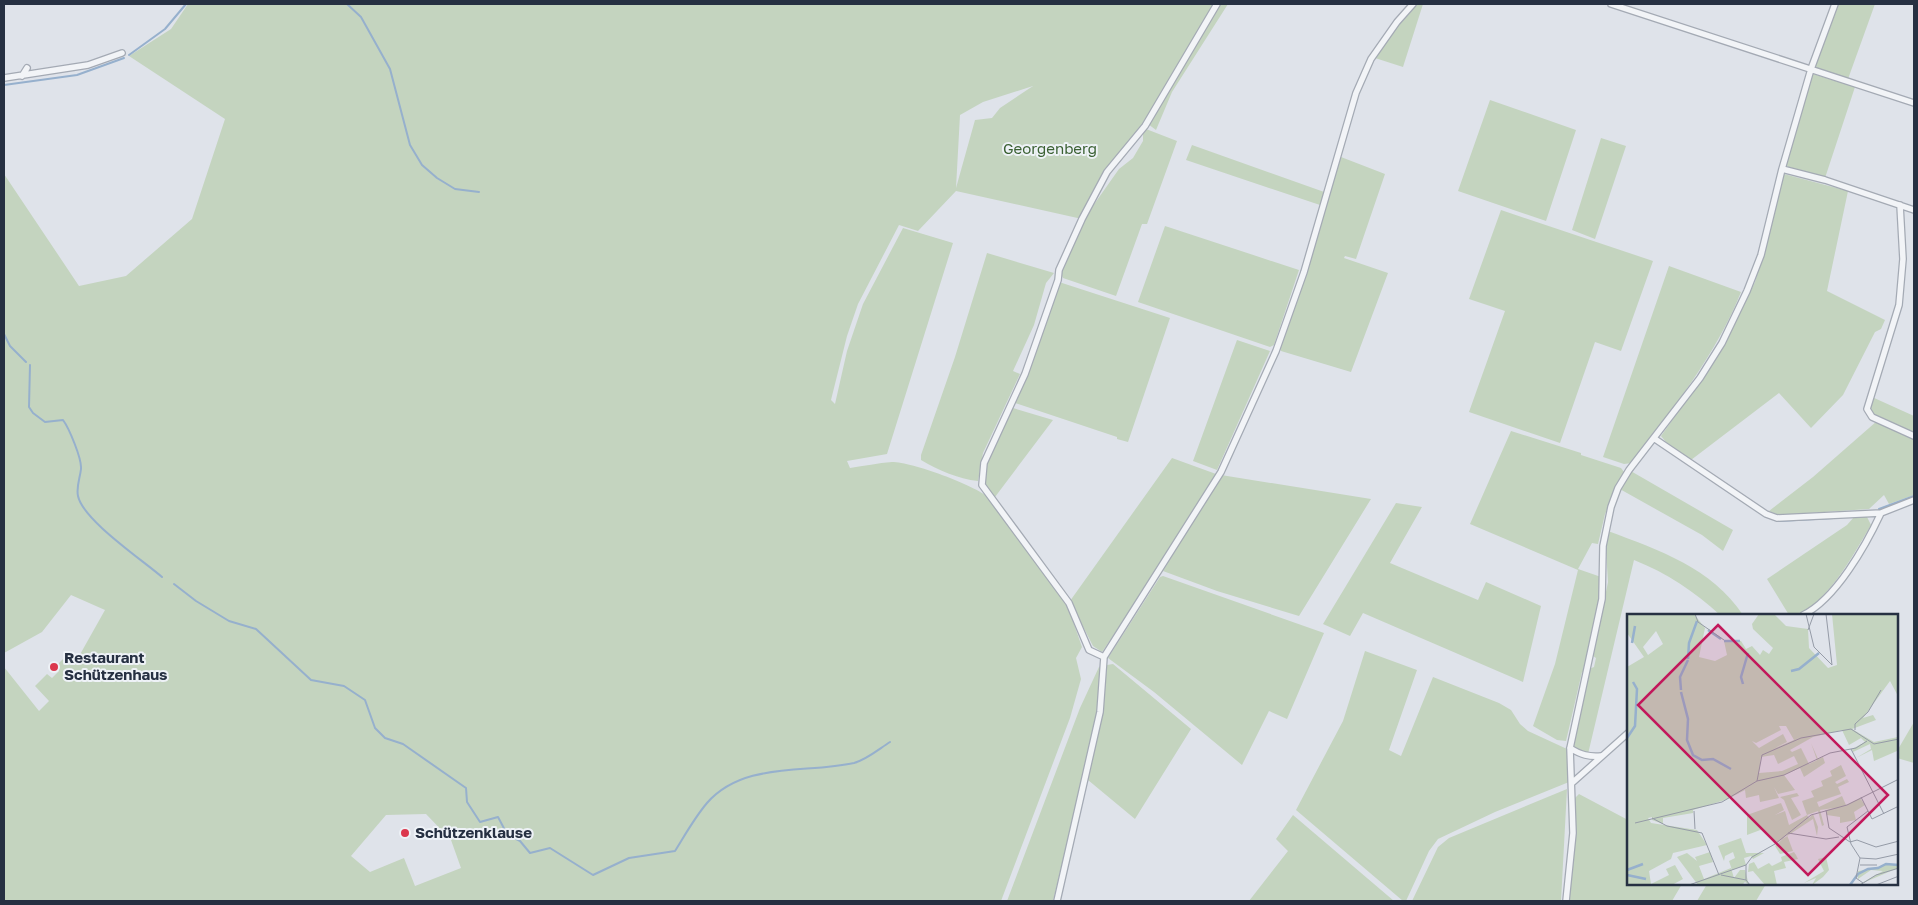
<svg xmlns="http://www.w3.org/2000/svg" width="1918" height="905" font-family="'Golos Text',sans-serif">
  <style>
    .green { fill: #c4d4bf; fill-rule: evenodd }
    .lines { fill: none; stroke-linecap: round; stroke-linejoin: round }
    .stream { stroke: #96b0cd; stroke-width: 2 }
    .street-casing { stroke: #a4aab4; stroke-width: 8 }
    .street { stroke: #f2f4f7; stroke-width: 5.5 }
    .poi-dot { fill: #db374d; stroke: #eef2f7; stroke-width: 2 }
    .labels { text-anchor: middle; stroke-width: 4; stroke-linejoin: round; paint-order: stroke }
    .park-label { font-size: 15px; fill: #3a6032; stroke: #eef2f7 }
    .poi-label { font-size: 15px; font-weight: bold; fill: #263042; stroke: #eef2f7; text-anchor: start }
    .inset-river { fill: none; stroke: #96b0cd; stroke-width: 2.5 }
    .inset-road { fill: none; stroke: #959ba7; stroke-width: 1 }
    .view { fill: #c2185b; fill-opacity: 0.15; stroke: #c2185b; stroke-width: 2.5 }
    .inset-edge { fill: none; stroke: #263042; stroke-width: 2.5 }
  </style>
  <rect width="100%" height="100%" fill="#dfe3ea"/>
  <path class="green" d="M 188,4 L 1217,4 L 1145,126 L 1107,172 L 1082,219 L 956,191 L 918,231 L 899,225 L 858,304 L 847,336 L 831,400 L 835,404 L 847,351 L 863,304 L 903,228 L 953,243 L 887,454 L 847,461 L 850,468 C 864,466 878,463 892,462 C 912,462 975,485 989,498 L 1067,604 L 1082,647 L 1076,658 L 1081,679 L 1070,718 L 1001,901 L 4,901 L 4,667 L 39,711 L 49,701 L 35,686 L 47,674 L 52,678 L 59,671 L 55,667 L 71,651 L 78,658 L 105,610 L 71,595 L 42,632 L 4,653 L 4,174 L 79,286 L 126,276 L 192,219 L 225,119 L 129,56 L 171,29 ZM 1033,86 L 1000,108 L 992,118 L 975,120 L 956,188 L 960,115 L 983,102 ZM 426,814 L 451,840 L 461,868 L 415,886 L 404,858 L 370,872 L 351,856 L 386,815 Z
    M 1220,4 L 1228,4 L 1172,92 L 1156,130 L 1148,124 Z
    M 1418,4 L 1423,4 L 1403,67 L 1375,58 L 1384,42 Z
    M 1839,4 L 1875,4 L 1848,79 L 1815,67 Z
    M 1813,74 L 1855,87 L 1825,178 L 1786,166 Z
    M 1490,100 L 1576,130 L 1546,221 L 1458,191 Z
    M 1146,129 L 1177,141 L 1147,224 L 1142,224 L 1116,296 L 1063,278 L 1060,272 L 1083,220 L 1119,169 L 1133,158 L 1143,141 L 1143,134 Z
    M 1601,138 L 1626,146 L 1595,239 L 1572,230 Z
    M 1192,145 L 1327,193 L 1323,206 L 1186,160 Z
    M 1341,157 L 1385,174 L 1356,259 L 1345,256 L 1344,258 L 1388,273 L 1351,372 L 1281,351 L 1279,347 L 1312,252 Z
    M 1784,174 L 1848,191 L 1827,291 L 1885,320 L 1881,329 L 1875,332 L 1843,395 L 1811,428 L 1779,393 L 1691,460 L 1666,442 L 1661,436 L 1722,350 L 1755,282 Z
    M 1501,210 L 1653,261 L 1621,351 L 1595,342 L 1560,443 L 1469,412 L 1505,311 L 1469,299 Z
    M 1165,226 L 1299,270 L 1274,345 L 1270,347 L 1138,302 Z
    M 987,253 L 1054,273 L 1046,283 L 1034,325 L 1013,371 L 1020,374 L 983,453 L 978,481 C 958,479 938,470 921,460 L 921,455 L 955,357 Z
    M 1669,266 L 1741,292 C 1716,355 1673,408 1632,463 L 1624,464 L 1603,457 Z
    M 1059,282 L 1170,318 L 1128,442 L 1117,439 L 1117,437 L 1015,403 Z
    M 1237,340 L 1270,351 L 1217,470 L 1193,461 Z
    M 1872,397 L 1914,416 L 1914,433 L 1873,414 L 1869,409 Z
    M 1013,408 L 1053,420 L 995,497 L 985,485 L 986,462 Z
    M 1877,421 L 1914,438 L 1914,495 L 1889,504 L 1884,495 L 1869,509 L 1779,515 L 1769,511 L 1813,477 Z
    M 1511,431 L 1581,453 L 1581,455 L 1621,468 L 1624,472 L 1605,514 L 1598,544 L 1592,543 L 1578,569 L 1604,578 L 1587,672 L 1582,672 L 1566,741 L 1557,740 L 1533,726 L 1555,664 L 1578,570 L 1470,524 Z
    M 1172,458 L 1216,474 L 1156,572 L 1102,652 L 1093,646 L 1070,601 Z
    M 1629,470 L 1733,530 L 1723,551 L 1702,535 L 1618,488 Z
    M 1221,475 L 1371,499 L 1299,616 L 1217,591 L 1163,571 Z
    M 1396,503 L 1422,507 L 1390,563 L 1478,600 L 1486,582 L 1541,606 L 1523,682 L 1363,613 L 1350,636 L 1323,624 Z
    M 1854,517 L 1867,517 L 1871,525 C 1856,550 1822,615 1789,615 L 1767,579 L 1847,525 Z
    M 1608,531 C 1659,550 1712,568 1743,615 L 1720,615 C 1695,592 1667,573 1634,560 L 1588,754 L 1573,747 L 1589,669 L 1594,667 L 1596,658 L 1593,656 L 1608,582 L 1606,550 Z
    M 1163,576 L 1324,633 L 1287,719 L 1269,711 L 1242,765 L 1154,692 L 1108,658 L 1160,577 Z
    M 1365,651 L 1417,670 L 1389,750 L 1401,756 L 1433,677 L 1499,703 L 1511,710 L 1520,724 L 1528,731 L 1567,749 L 1569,782 L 1495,812 L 1438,839 L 1429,851 L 1406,901 L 1403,901 L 1296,810 L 1343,721 Z
    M 1113,664 L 1191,729 L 1135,819 L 1088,780 L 1102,713 L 1107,665 Z
    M 1103,665 L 1098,712 L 1053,901 L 1007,901 L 1080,708 L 1099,667 Z
    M 1914,722 L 1914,763 L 1897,758 L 1897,751 Z
    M 1567,789 L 1561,901 L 1412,901 L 1438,847 L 1449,838 Z
    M 1579,794 L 1628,820 L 1628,884 L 1682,884 L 1672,901 L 1569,901 L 1575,798 Z
    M 1293,815 L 1394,901 L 1249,901 L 1288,851 L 1276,839 Z
    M 1707,884 L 1766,884 L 1756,901 L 1697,901 Z"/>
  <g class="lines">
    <path class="stream" d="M 347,4 L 361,17 L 390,69 L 410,145 L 422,165 L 437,178 L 455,189 L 479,192
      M 129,55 L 165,29 L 186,4
      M 4,85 L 77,75 L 124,58
      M 4,334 L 10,346 L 26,362
      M 30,365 L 29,407 L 33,413 L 45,422 L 63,420 C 69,428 82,459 81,469 C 80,478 76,487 78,496 C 83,520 141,559 162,577
      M 1879,509 L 1914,496
      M 1777,521 L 1834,518
      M 174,584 L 196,601 L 229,621 L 256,629 L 311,680 L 344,686 L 365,700 L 375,728 L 385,738 L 403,744 L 466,788 L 467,802 L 480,822 L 498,817 L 507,834 L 520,841 L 530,853 L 550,848 L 593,875 L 629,858 L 675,851 C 685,835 695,817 707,803 C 744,761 805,774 854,763 C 866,760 879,749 890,742"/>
    <defs>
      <path id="street" d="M 1611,4 L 1914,103
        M 22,76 L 27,68
        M 4,78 L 88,65 L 122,53
        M 1782,169 L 1825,180 L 1914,210
        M 1900,205 L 1903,259 L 1899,305 L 1867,409 L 1872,417 L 1914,436
        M 1655,439 L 1766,514 L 1777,518 L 1881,513 L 1914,500
        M 1803,615 C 1836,599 1866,545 1881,513
        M 1104,657 L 1089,650 L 1069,603 L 982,485 L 984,463 L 1025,374 L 1058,280 L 1059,270 L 1082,219 L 1107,172 L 1145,126 L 1217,4
        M 1570,748 C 1581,755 1589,757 1601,756
        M 1572,783 L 1628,733
        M 1057,901 L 1100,712 L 1104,657 L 1221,472 L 1276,351 L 1304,272 L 1356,93 L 1371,59 L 1397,22 L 1413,4
        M 1566,901 L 1573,833 L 1570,748 L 1602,599 L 1603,546 L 1611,507 L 1618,488 L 1629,470 L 1700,378 L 1722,343 L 1747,291 L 1761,255 L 1782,169 L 1811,69 L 1835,4"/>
    </defs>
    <use href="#street" class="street-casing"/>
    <use href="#street" class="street"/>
  </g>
  <g class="poi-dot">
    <circle cx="54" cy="667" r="5"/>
    <circle cx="405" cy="833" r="5"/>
  </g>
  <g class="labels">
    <g class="park-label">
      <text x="1050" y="154">Georgenberg</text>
    </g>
    <g class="poi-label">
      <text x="64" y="663">Restaurant<tspan x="64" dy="17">Schützenhaus</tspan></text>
      <text x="415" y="838">Schützenklause</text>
    </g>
  </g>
  <g transform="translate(1627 614)">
    <rect width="271" height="271" fill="#dfe3ea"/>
    <path d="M 0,0 L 67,0 L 78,14 L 72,43 L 88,47 L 100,41 L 97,27 L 114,27 L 119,35 L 125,32 L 133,41 L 136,36 L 142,40 L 146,34 L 126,15 L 125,10 L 132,0 L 147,0 L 159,12 L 181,15 L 182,34 L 201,54 L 210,51 L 205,0 L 271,0 L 271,82 L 263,67 L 236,104 L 246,101 L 249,106 L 225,115 L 247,128 L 271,123 L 270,137 L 247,147 L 245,136 L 229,144 L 244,135 L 243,130 L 226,138 L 225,135 L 238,128 L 234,124 L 222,131 L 215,116 L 186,123 L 163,136 L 165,138 L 174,134 L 182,150 L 190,146 L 184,129 L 191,145 L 196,143 L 198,149 L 177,163 L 173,154 L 157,161 L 168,176 L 151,180 L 147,173 L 152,184 L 133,188 L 132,181 L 119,184 L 118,176 L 101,185 L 66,196 L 66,199 L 36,204 L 36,210 L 25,206 L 25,203 L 21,204 L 24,209 L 70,216 L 80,231 L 46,239 L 44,245 L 22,257 L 24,270 L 42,261 L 39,255 L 48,251 L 56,265 L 45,271 L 0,271 L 0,53 L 17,43 L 0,19 ZM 29,17 L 36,30 L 21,41 L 16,33 ZM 152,112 L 159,112 L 167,126 L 148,134 L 160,128 L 156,120 L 132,134 L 125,127 L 129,129 L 154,116 ZM 147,141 L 151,150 L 167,142 L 171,150 L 155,157 L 132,159 L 134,143 ZM 214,151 L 219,162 L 208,168 L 210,170 L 220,165 L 222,168 L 211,173 L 214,180 L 190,188 L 192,193 L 215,182 L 219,191 L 233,184 L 238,191 L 227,198 L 229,206 L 213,209 L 213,203 L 200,201 L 199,196 L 207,194 L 193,196 L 197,211 L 195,212 L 191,197 L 180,201 L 182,204 L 186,200 L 191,213 L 190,222 L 186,205 L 148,230 L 136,215 L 120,221 L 120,201 L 154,189 L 157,196 L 148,201 L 158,197 L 162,211 L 180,201 L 175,187 L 187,183 L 184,177 L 196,172 L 194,167 L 205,162 L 203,157 ZM 170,179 L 172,182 L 164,184 L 174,201 L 165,206 L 157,186 L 153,183 ZM 160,221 L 166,237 L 153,240 L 148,232 ZM 114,224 L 119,239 L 137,239 L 126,245 L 124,242 L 117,244 L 119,251 L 105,256 L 102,247 L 108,244 L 106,238 L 98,242 L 97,247 L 91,232 ZM 83,238 L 86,248 L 72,252 L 77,265 L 104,254 L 107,264 L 113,256 L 118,256 L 122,271 L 118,268 L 115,271 L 71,271 L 50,243 L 60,239 L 70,247 L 68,243 ZM 167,238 L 169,241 L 171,245 L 157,248 L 159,254 L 147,257 L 150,271 L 138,271 L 126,257 L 121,258 L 122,250 L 127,248 L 131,255 L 142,249 L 145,252 L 155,247 L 154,243 ZM 199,243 L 202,256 L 196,263 L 185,271 L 189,264 L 177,269 L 197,257 L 191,245 ZM 259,249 L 271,251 L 271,254 L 231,271 L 256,257 L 244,256 L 231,265 L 231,257 L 252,254 Z" fill="#c4d4bf" fill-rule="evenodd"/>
    <path class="inset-river" d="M 81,16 L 94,25M 97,27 L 113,27M 5,29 L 8,12M 61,45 L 62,29 L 70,7M 164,57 L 172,55 L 192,39M 116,70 L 114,63 L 121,39M 54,76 L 53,63 L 61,46M 54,78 L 61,105 L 60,126 L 66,141 L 75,146 L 86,145 L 104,155M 0,124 L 8,112 L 10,75 L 6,68M 0,256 L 16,250M 0,261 L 19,265M 223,271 L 231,260 L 241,255 L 251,254 L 259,250 L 272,251"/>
    <path class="inset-road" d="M 68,0 L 71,8 L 97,26M 179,0 L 187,33 L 205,51M 199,0 L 205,51M 181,16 L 187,0M 228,116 L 228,110 L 241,98 L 254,76M 224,135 L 257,200M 130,167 L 135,141 L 174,124 L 224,115 L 247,130 L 272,125M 234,183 L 245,205 L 272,192M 199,196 L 202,214 L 223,228M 67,197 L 68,215M 25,204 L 40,212 L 75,219 L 92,261M 8,209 L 95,188 L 130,167 L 157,161 L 203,139 L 229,134 L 240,127M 161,219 L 199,225 L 212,223M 223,228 L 230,226 L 249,233 L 272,227M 233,244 L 249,245 L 272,240M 233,251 L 250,251M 94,261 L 119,266 L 123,271M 119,266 L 119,251 L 125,243 L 148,230 L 184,201 L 220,191 L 272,165M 236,269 L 229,264 L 233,244 L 224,230 L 220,213 L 241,197M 62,271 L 119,251M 233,271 L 249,261 L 272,254M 249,271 L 272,262"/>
    <path class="view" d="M 91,11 L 261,181 L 181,261 L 11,91 Z"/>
    <rect width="271" height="271" class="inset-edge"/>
  </g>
  <rect width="1918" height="905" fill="none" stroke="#263042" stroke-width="10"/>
</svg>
